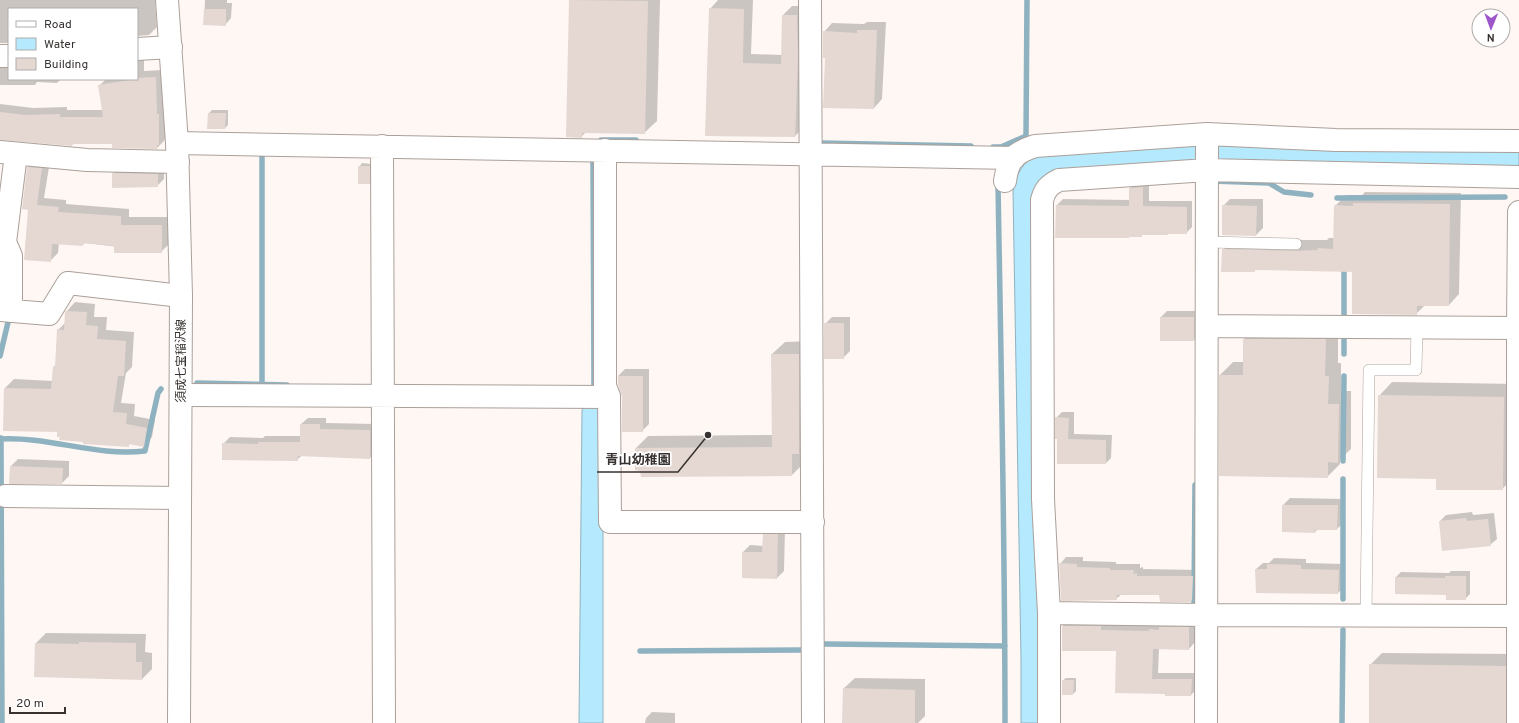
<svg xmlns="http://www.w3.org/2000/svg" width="1519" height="723" font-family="Overpass,'Noto Sans JP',sans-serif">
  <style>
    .water { fill: #b5e9fd; stroke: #8fb2c0 }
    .shadow { fill: #0003 }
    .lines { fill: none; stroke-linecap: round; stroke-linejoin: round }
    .stream { stroke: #8fb2c0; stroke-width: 5.5 }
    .building { fill: #e5d8d3 }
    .service-casing { stroke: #aba09a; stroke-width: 12 }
    .minor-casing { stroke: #aba09a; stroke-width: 24 }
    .secondary-casing { stroke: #aba09a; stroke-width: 24 }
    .service { stroke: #fff; stroke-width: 11 }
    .minor { stroke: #fff; stroke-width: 22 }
    .secondary { stroke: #fff; stroke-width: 22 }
    .labels { text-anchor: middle; stroke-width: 3.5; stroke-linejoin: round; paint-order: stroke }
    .street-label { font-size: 12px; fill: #373230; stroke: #fff }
    .leader { fill: none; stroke: #373230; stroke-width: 1.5 }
    .callout-dot { fill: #373230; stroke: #fff; stroke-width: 1.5 }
    .callout-label { font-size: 13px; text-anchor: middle; font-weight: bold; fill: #373230; stroke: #fff; stroke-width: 3.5; stroke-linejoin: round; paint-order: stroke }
  </style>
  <rect width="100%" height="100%" fill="#fef7f3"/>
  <path class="water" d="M 1195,140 L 1519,150 L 1519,169 L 1050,174 L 1040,613 L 1040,723 L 1021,723 L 1021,659 L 1013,191 C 1017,171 1022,165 1038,152 Z
    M 584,407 L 603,407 L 603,723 L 579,723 L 582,410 Z"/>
  <path class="shadow" d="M 0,0 L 155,0 L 157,27 L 149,35 L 137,36 L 137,9 L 9,9 L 9,43 L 0,43 Z
    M 205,0 L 227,0 L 227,3 L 232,3 L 231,18 L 225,25 L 204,24 Z
    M 570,0 L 660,0 L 657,121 L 644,133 L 586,132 L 581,137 L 567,136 Z
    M 718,0 L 753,0 L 751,54 L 782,55 L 783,15 L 792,6 L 806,6 L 804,127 L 795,136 L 706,135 L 710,9 Z
    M 867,22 L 886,22 L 882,99 L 874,108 L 826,57 L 824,32 L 832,23 L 864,24 Z
    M 137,51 L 144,54 L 144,71 L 163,70 L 166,136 L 164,141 L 157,148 L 113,143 L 74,143 L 72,145 L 0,139 L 0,104 L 33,108 L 67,107 L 67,110 L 103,110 L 99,86 L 106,79 L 137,79 Z
    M 0,58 L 9,61 L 9,79 L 61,79 L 57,83 L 37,82 L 35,85 L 0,85 Z
    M 212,110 L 228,110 L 228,125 L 225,128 L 209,113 Z
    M 36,159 L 50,161 L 44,198 L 66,200 L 66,204 L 129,209 L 129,217 L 169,217 L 169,244 L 161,252 L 85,243 L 82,245 L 59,243 L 58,253 L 50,261 L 29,209 L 28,167 Z
    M 362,163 L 372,164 L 372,180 L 369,183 L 359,167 Z
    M 120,166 L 164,167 L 164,179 L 157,186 L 113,173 Z
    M 1136,182 L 1149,182 L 1149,201 L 1192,201 L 1192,227 L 1186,233 L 1143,234 L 1141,236 L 1057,205 L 1063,199 L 1130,200 L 1130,188 Z
    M 1365,192 L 1461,193 L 1459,294 L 1449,305 L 1425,305 L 1416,314 L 1353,271 L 1256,269 L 1254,271 L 1223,250 L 1234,239 L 1307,240 L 1327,240 L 1329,238 L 1334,238 L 1335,206 L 1346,195 L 1362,195 Z
    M 1230,199 L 1263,199 L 1263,228 L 1256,235 L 1223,206 Z
    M 75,302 L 95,304 L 94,317 L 107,317 L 106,330 L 134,332 L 132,367 L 126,373 L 121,403 L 135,404 L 134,416 L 155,420 L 152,437 L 143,446 L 131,443 L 128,446 L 84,441 L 61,436 L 58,431 L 5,388 L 14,379 L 53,381 L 53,367 L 56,365 L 58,330 L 66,322 L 67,311 Z
    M 1167,311 L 1200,311 L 1200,334 L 1194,340 L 1161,317 Z
    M 832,317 L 850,317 L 850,351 L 843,358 L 825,324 Z
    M 1257,326 L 1338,327 L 1338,363 L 1341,363 L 1341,391 L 1351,391 L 1351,449 L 1340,459 L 1340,464 L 1327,477 L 1220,475 L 1220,375 L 1233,362 L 1244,362 L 1244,339 Z
    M 811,341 L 805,462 L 792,475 L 642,476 L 641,470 L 636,448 L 648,436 L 773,435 L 772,354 L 785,342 Z
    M 625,369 L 649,369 L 649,424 L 642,431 L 622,396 L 618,376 Z
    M 1392,382 L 1517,384 L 1516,476 L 1502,489 L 1437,478 L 1379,396 Z
    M 1062,412 L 1074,412 L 1074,434 L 1112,435 L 1111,458 L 1106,463 L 1058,439 L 1056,418 Z
    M 308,418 L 326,418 L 326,423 L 376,424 L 376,452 L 370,458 L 302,455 L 297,460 L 223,444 L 230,437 L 263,438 L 265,436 L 301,436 L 301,424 Z
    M 18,459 L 69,461 L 69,476 L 62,483 L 11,466 Z
    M 1290,498 L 1344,499 L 1344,522 L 1337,529 L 1318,529 L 1315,532 L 1283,505 Z
    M 1472,512 L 1473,515 L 1494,513 L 1497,539 L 1490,545 L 1440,521 L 1446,515 Z
    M 771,528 L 785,528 L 784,571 L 777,578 L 743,577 L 743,552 L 750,545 L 764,546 L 764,535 Z
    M 1066,557 L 1083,557 L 1083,561 L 1116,562 L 1116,564 L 1140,564 L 1140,568 L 1143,567 L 1143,569 L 1199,570 L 1198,594 L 1191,601 L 1160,594 L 1122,594 L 1116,599 L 1060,564 Z
    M 1274,558 L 1306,559 L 1306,563 L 1344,564 L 1344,587 L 1338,593 L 1256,569 L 1263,563 L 1269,563 Z
    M 1451,571 L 1470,571 L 1470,594 L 1465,599 L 1396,577 L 1401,572 L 1449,573 Z
    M 1069,620 L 1195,621 L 1195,642 L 1189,649 L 1159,648 L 1158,673 L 1198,673 L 1197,689 L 1191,695 L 1166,693 L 1117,650 L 1062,626 Z
    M 46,633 L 146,634 L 145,652 L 152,653 L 152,669 L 142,679 L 36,643 Z
    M 1382,653 L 1517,654 L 1518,723 L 1370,723 L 1370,665 Z
    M 855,678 L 925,679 L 925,716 L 918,723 L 843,723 L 844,688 Z
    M 1066,678 L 1076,678 L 1076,691 L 1073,694 L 1062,681 Z
    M 652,712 L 675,713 L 675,723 L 645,723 L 646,718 Z"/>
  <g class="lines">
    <path class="stream" d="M 601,140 L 636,140
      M 821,143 L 971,146
      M 993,147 L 1001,147 L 1026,136 L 1027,0
      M 1212,181 L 1269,183 L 1284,192 L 1311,195
      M 998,183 C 1001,363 1005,543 1005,723
      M 1337,198 L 1505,197
      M 1344,266 L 1344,317
      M 1344,354 L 1344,332
      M 0,356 L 9,318
      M 197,383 L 287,385
      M 262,384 L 262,149
      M 588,388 L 594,388 L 593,157
      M 1,438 L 2,723
      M 0,439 C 49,436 96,457 145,451 L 158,393 L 161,389
      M 1343,461 L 1344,376
      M 1343,599 L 1343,479
      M 1194,604 L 1195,485
      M 825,644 L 1005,646
      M 640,651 L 801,650
      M 1342,723 L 1343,630"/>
  </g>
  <path class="building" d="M 569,0 L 648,1 L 645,134 L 582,133 L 582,138 L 566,137 Z
    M 709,8 L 744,9 L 743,63 L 781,64 L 782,15 L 797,15 L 798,58 L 795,137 L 705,136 Z
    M 204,9 L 226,9 L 226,26 L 203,25 Z
    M 857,30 L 877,30 L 874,109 L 823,108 L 825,58 L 823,58 L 823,31 L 857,33 Z
    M 156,77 L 157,114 L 159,114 L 159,145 L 157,145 L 157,149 L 112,148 L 112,144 L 72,144 L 72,146 L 0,140 L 0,112 L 25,115 L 60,114 L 60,117 L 103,117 L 98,85 L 137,79 L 137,78 Z
    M 208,113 L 226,113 L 225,129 L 207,129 Z
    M 358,166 L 370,166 L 370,184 L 358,184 Z
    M 27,167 L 42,168 L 37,205 L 59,207 L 58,212 L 121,216 L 121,225 L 162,225 L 162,253 L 114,253 L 114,246 L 83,243 L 83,246 L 52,244 L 51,262 L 24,260 L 28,210 L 22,209 Z
    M 112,173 L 158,174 L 158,187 L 112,188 Z
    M 1143,187 L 1143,206 L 1187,207 L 1187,234 L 1168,234 L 1168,235 L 1142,235 L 1142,237 L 1129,237 L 1129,238 L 1055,238 L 1056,205 L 1129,206 L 1129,188 Z
    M 1353,203 L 1450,204 L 1449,306 L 1417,306 L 1417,315 L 1352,314 L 1352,272 L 1255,270 L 1255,272 L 1221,272 L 1222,249 L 1296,251 L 1317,250 L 1318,248 L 1333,249 L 1334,205 L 1353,206 Z
    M 1222,205 L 1257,206 L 1256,236 L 1222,235 Z
    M 65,311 L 87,312 L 86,325 L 98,326 L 97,339 L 126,341 L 124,376 L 118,376 L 113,412 L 127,413 L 126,424 L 147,428 L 144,447 L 129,444 L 129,447 L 83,444 L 83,442 L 59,440 L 60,437 L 57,437 L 57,432 L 3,431 L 4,388 L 51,389 L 53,367 L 55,367 L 57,329 L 64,330 Z
    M 1160,317 L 1194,317 L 1194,341 L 1160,341 Z
    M 824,323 L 844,323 L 844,359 L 824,359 Z
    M 1243,339 L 1326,339 L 1325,376 L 1329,376 L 1328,404 L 1339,404 L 1338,463 L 1328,462 L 1328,478 L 1219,476 L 1219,375 L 1243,375 Z
    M 771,354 L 799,354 L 799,454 L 792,454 L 792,476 L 641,477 L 640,471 L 635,470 L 635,448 L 772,447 Z
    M 618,376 L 643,376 L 643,432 L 622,432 L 622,396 L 618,384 Z
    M 1378,395 L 1504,397 L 1503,490 L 1436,490 L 1436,479 L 1377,478 Z
    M 1055,417 L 1069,418 L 1068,439 L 1106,440 L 1106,464 L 1057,464 L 1057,439 L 1055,439 Z
    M 300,424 L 320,424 L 320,429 L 370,430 L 370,459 L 298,456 L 298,461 L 222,460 L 222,443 L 258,444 L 258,442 L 300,442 Z
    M 10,466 L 63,468 L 62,484 L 9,484 Z
    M 1282,505 L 1338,505 L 1337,530 L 1315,530 L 1315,533 L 1282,532 Z
    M 1466,518 L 1467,521 L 1488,519 L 1491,546 L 1442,551 L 1439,521 Z
    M 763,534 L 778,534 L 777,579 L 742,578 L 742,552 L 762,552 Z
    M 1059,563 L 1077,564 L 1077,567 L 1110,568 L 1110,570 L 1134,570 L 1133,574 L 1137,573 L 1137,576 L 1193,576 L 1192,600 L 1190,602 L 1160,602 L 1159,595 L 1117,595 L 1117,600 L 1061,601 Z
    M 1267,564 L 1301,565 L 1301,569 L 1339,570 L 1338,594 L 1256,593 L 1255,569 L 1267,569 Z
    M 1445,576 L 1466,576 L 1466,600 L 1446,600 L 1446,595 L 1395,594 L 1395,577 L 1445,578 Z
    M 1062,626 L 1101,626 L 1101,630 L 1149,631 L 1149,629 L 1159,630 L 1159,627 L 1189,627 L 1189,650 L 1153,649 L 1152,679 L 1192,679 L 1191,696 L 1165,696 L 1165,694 L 1115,693 L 1116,651 L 1062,651 Z
    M 79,642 L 136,643 L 136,662 L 142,662 L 142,680 L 34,677 L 35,643 L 79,644 Z
    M 1369,664 L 1506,666 L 1506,723 L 1369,723 Z
    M 1062,680 L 1074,680 L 1073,695 L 1062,695 Z
    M 843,688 L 915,690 L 915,723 L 842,723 Z"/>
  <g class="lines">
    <defs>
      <path id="service" d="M 1207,242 L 1296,244
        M 1366,616 L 1369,370 L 1416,370 L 1417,327"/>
      <path id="minor" d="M 810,0 L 813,723
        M 137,49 L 171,47
        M 0,56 L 9,56
        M 177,143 L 1014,158
        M 382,146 L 384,723
        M 605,150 L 605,386 L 609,396 L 610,522 L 813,522
        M 0,152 L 87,160 L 178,162
        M 1005,181 C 1008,159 1014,153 1035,146 L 1207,134 L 1336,140 L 1519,141
        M 0,310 L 49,314 L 68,283 L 181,296
        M 11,311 L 11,256 L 5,242 L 16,154
        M 1207,326 L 1519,328
        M 181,395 L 609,397
        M 5,496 L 180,498
        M 1049,613 L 1206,615 L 1519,616
        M 1049,723 L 1049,613 L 1043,499 L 1042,200 C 1045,189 1049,185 1059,180 L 1207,170 L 1519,177
        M 1206,723 L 1207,134
        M 1518,723 L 1518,328 L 1519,212"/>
      <path id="secondary" d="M 167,0 L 177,143 L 181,296 L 179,723"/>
    </defs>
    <use href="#service" class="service-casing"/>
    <use href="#minor" class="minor-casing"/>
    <use href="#secondary" class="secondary-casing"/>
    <use href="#service" class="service"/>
    <use href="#minor" class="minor"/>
    <use href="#secondary" class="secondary"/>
  </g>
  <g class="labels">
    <g class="street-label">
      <text transform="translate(181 361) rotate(-90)" y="4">須成七宝稲沢線</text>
    </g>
  </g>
  <path class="leader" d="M708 435L678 472H597"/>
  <circle class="callout-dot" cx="708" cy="435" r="4"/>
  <g class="callout-label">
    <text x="638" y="464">青山幼稚園</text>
  </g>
  <rect x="8" y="8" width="130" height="72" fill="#ffffff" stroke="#afadac"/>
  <rect x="16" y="21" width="20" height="6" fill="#ffffff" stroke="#afadac"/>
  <text x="44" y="28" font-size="12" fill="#373230">Road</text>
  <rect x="16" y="38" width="20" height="12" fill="#b5e9fd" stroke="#afadac"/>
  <text x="44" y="48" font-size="12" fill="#373230">Water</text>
  <rect x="16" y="58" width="20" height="12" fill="#e5d8d3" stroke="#afadac"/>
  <text x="44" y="68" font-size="12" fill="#373230">Building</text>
  <g transform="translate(1491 28) rotate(181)"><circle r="19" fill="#ffffff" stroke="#afadac"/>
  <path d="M0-3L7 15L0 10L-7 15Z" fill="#9c56ca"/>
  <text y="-6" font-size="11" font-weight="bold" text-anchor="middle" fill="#373230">N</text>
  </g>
  <path d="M10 707v6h55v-6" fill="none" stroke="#373230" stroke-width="2"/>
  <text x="16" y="707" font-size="12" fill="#373230" stroke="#ffffff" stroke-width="3" paint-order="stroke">20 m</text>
</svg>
